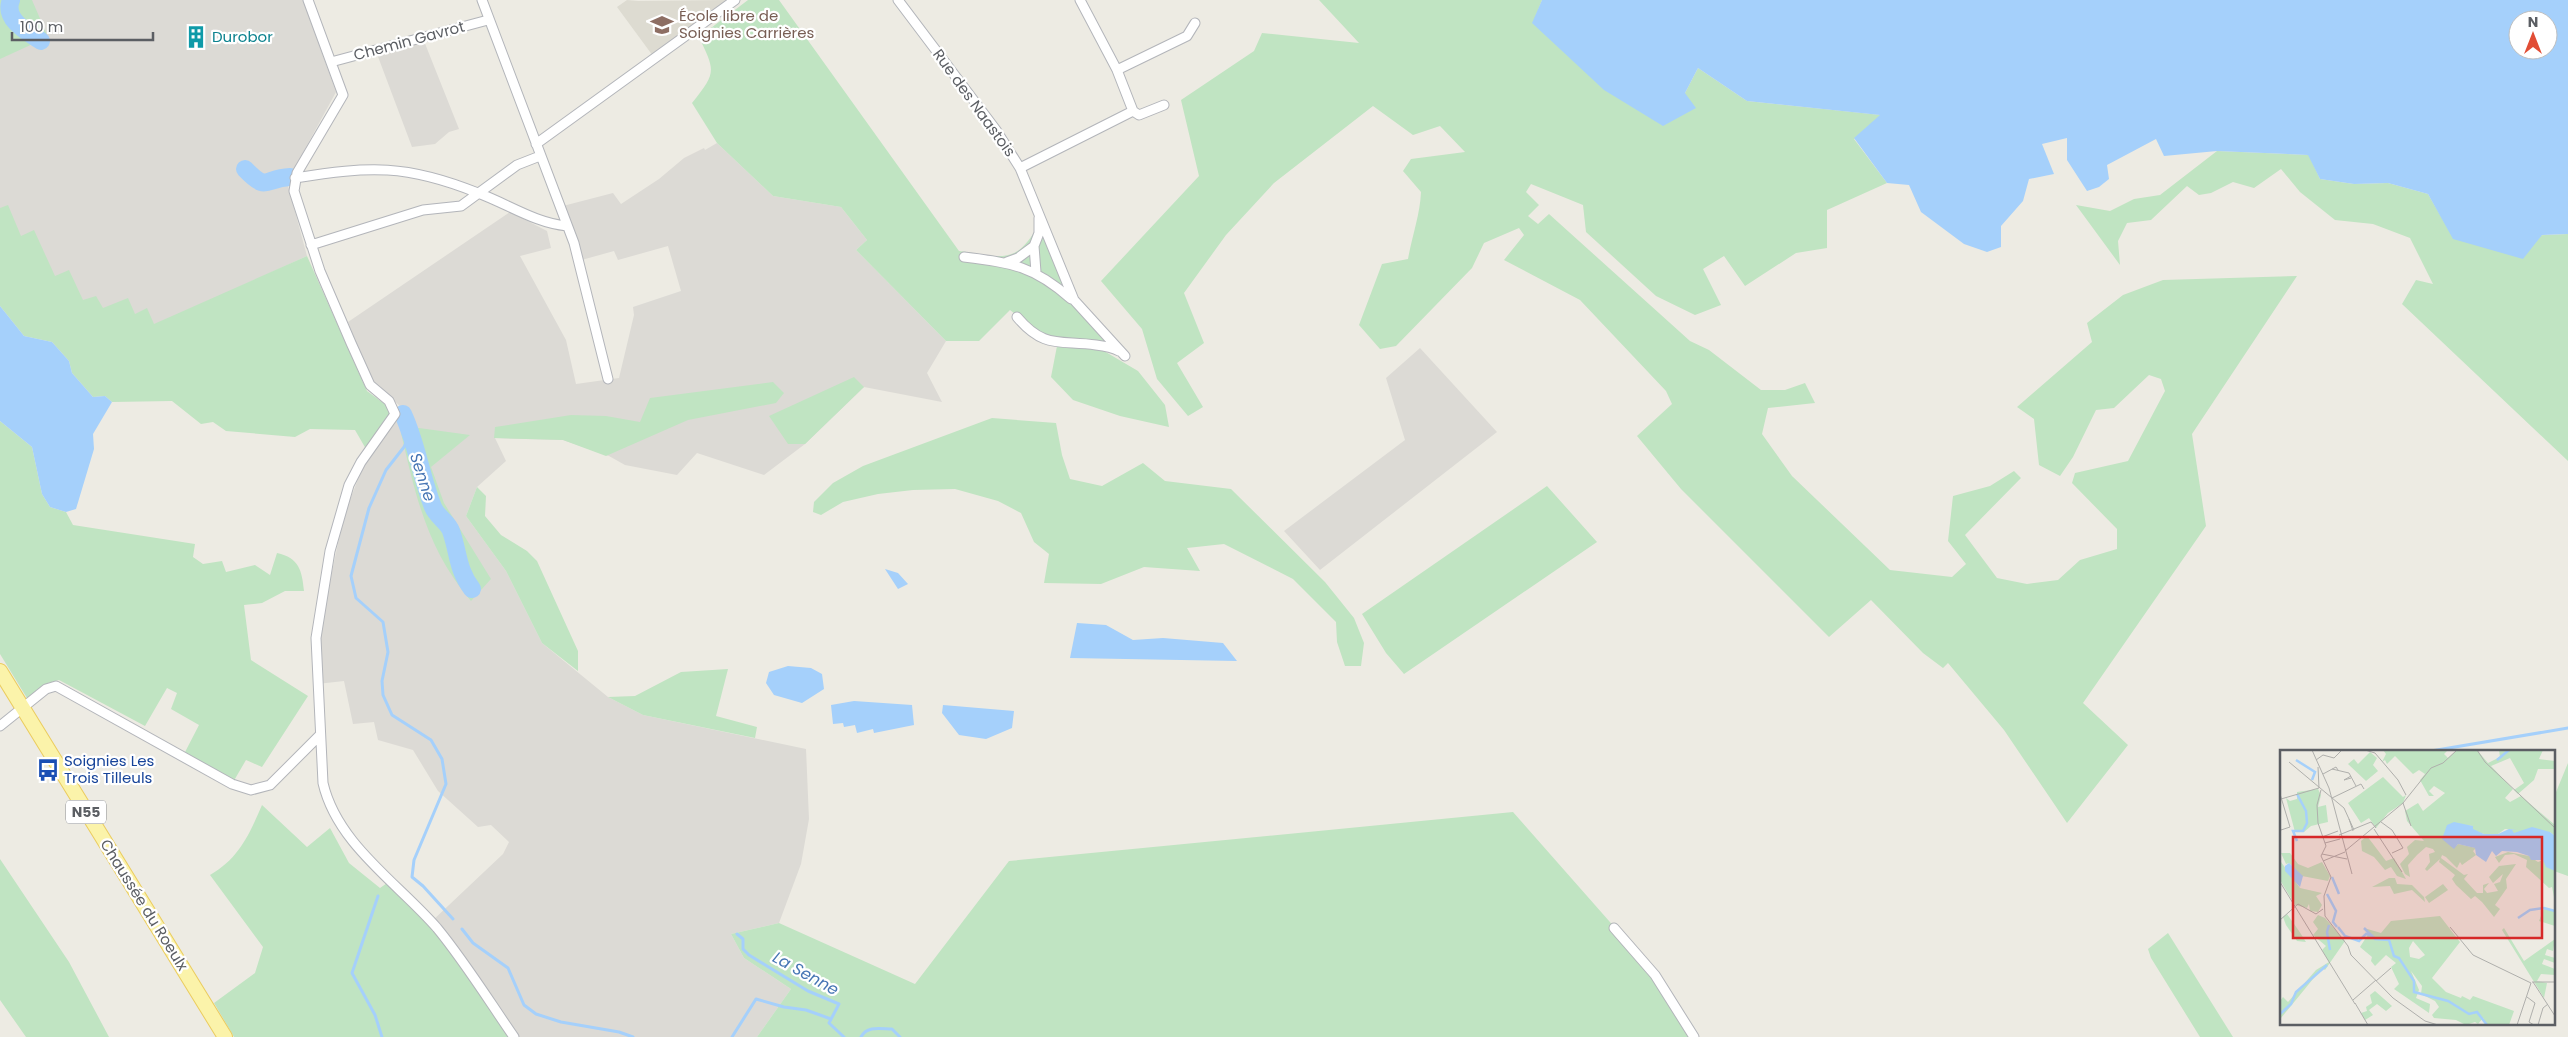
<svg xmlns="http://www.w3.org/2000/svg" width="2568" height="1037" font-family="Poppins,sans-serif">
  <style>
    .industrial { fill: #dcdad5 }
    .education { fill: #dddbd1 }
    .green { fill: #c0e4c2 }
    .water { fill: #a5d0fb; fill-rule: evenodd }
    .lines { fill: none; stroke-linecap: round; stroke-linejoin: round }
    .stream { stroke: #a5d0fb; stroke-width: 3 }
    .river { stroke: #a5d0fb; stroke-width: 18 }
    .street-casing { stroke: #b3b5ba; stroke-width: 11 }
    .primary-casing { stroke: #ebcc5e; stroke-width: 16 }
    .street { stroke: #fff; stroke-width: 9 }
    .primary { stroke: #fbf3aa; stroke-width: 14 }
    .labels { text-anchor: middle; stroke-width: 4.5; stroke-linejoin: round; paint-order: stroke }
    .shield { fill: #fff; stroke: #8c8e92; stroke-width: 1 }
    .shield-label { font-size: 14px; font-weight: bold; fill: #5b5e63 }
    .education-label { font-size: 15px; fill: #785e54; stroke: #fff; text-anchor: start }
    .culture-label { font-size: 15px; fill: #0d838f; stroke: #fff; text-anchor: start }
    .street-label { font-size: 15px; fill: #5b5e63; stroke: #fff }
    .transit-label { font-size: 15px; fill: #164399; stroke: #fff; text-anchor: start }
    .water-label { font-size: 16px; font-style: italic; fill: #4675b4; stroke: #fff }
    .inset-river { fill: none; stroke: #a5d0fb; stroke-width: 2.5 }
    .inset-road { fill: none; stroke: #afafac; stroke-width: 1 }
    .view { fill: #d62828; fill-opacity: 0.15; stroke: #d62828; stroke-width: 2.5 }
    .inset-edge { fill: none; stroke: #5b5e63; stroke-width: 2.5 }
  </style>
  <rect width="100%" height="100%" fill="#edebe3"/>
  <path class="industrial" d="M 0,0 L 303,0 L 336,92 L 287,182 L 307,256 L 154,326 L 83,302 L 53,278 L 0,211 Z
    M 424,41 L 459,129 L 449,132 L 435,144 L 412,147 L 377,54 Z
    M 717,143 L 773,196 L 841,207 L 867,240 L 856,250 L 946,341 L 927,373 L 942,402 L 864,387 L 805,444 L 764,475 L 697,453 L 677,475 L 625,465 L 609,456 L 563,440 L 495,438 L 506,461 L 477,487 L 466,516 L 506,571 L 542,643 L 608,697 L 643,715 L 806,749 L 809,819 L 801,864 L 779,923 L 731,934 L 744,958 L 791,989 L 757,1037 L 514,1037 L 431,922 L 503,854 L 509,842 L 491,825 L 478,827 L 438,791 L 413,750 L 378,740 L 374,722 L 353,724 L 344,681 L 317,684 L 316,647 L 325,582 L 330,581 L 344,515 L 364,464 L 400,417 L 401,407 L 369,378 L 348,322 L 510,212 L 547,231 L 551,248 L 520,256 L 566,340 L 576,384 L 619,378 L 634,315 L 633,307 L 681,291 L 668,246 L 618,260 L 614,251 L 578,261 L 559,207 L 613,193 L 621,204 L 659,179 L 684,158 L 704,148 L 705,150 Z
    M 1420,348 L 1497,432 L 1320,570 L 1284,531 L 1405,440 L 1386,378 Z"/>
  <path class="education" d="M 627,0 L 638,1 L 727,0 L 653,56 L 617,7 Z"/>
  <path class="green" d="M 0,0 L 32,0 L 48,37 L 0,59 Z
    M 748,0 L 779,0 L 959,251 C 1009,258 1016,265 1043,218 L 1079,300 L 1120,348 L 1104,351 L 1138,371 L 1165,405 L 1169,427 L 1120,416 L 1073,400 L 1051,377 L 1057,346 L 1010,310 L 979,341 L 946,341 L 856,250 L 867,240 L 841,207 L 773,196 L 717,143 L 692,103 C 717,72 715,71 699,37 Z
    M 1319,0 L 1542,0 L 1533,23 L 1685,93 L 1698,68 L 1747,101 L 1881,115 L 1854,139 L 1887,183 L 1827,210 L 1827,248 L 1796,253 L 1745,286 L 1724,256 L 1703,269 L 1721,305 L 1695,315 L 1656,296 L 1586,232 L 1583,205 L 1531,184 L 1526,192 L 1539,205 L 1528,216 L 1538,224 L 1549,214 L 1690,341 L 1709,350 L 1761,390 L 1785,390 L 1805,383 L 1815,403 L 1768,408 L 1762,434 L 1792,476 L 1890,570 L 1952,577 L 1966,564 L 1948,541 L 1953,496 L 1990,486 L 2014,471 L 2021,478 L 1965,535 L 1997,578 L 2027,584 L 2058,580 L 2080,560 L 2117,549 L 2117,529 L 2072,483 L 2075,473 L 2128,461 L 2165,391 L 2161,379 L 2149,375 L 2114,408 L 2096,410 L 2073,457 L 2060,476 L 2039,465 L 2034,419 L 2017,407 L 2092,342 L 2087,323 L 2123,295 L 2163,280 L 2297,276 L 2192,434 L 2206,526 L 2083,703 L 2128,745 L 2067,823 L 2004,730 L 1948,663 L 1943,668 L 1923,653 L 1871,600 L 1829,637 L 1681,489 L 1637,436 L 1672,404 L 1666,391 L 1580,300 L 1504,260 L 1524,235 L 1519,228 L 1484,243 L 1472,268 L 1396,346 L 1380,349 L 1359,325 L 1382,264 L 1408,259 C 1412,236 1420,215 1421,192 L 1403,171 L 1411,159 L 1465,152 L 1440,126 L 1413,135 L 1373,106 L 1274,183 L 1226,235 L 1184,293 L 1204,343 L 1177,363 L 1203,407 L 1188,416 L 1157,379 L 1142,329 L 1101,281 L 1199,176 L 1181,100 L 1254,51 L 1262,33 L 1359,43 Z
    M 2217,151 L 2309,155 L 2320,179 L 2354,184 L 2388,183 L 2428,194 L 2454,239 L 2568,234 L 2568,461 L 2402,304 L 2416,280 L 2433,284 L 2410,238 L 2373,224 L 2335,220 L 2300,192 L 2281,169 L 2254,188 L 2233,182 L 2211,193 L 2199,195 L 2187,186 L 2151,220 L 2127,223 L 2118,241 L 2120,265 L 2076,205 L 2110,211 L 2134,199 L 2160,195 Z
    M 8,205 L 21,236 L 34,230 L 55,276 L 69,270 L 83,300 L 96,296 L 103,308 L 128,298 L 135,314 L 147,308 L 154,324 L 307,256 L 367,391 L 386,405 L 391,413 L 366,449 L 355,430 L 310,429 L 295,437 L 226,431 L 213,422 L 201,424 L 172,401 L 112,402 L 105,396 L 93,397 L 72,373 L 69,361 L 52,342 L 24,336 L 0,306 L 0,208 Z
    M 854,377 L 864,387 L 805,444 L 788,444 L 769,416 Z
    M 773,382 L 784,393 L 776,403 L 688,420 L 606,456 L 563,440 L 494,438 L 495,427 L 571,415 L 606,416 L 640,422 L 650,398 Z
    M 992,418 L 1056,423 L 1062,455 L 1070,479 L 1102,486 L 1143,463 L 1165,481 L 1231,489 L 1325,582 L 1354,618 L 1364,643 L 1361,666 L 1345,666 L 1337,642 L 1336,622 L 1293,579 L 1224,544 L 1187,548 L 1200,571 L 1144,567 L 1101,584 L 1044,583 L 1049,554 L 1034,542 L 1021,513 L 998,501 L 955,489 L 913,490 L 878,494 L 843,502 L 821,515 L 813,512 L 814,502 L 833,483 L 863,466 Z
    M 0,421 L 32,447 L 42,494 L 50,507 L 66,512 L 73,525 L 195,544 L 193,557 L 203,564 L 222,561 L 226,572 L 255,565 L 270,575 L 277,553 C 299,558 302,570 304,591 L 285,591 L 262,603 L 244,605 L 251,660 L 308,696 L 262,767 L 246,760 L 232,784 L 183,756 L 199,725 L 171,709 L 177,693 L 167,688 L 145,726 L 59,680 L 48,683 L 27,698 L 0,654 Z
    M 419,428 L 470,435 L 431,467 L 444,503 L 491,579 L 471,601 C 427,549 416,497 401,433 Z
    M 1547,486 L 1597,542 L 1404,674 L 1386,653 L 1362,614 Z
    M 477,487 L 486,496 L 485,516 L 501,535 L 527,551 L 537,561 L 578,651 L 578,671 L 542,643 L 506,571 L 466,516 Z
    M 728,669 L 716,716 L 757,727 L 755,738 L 643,715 L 608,697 L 635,696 L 681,672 Z
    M 2568,763 L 2568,876 L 2554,871 L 2554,797 Z
    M 262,805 L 307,847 L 330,828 L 349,863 L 380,888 L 390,881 L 431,922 L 514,1037 L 234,1037 L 214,1003 L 255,973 L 263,947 L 210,875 C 239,858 249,835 262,805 Z
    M 1513,812 L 1639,955 L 1694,1037 L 757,1037 L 791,989 L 744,958 L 731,934 L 779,923 L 915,984 L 1009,861 Z
    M 0,859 L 69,962 L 109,1037 L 26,1037 L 0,1000 Z
    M 2168,933 L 2233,1037 L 2200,1037 L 2151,958 L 2148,949 Z"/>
  <path class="water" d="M 1542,0 L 2568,0 L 2568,234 L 2542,235 L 2523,259 L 2453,239 L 2428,194 L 2388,183 L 2354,184 L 2320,179 L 2308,155 L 2217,151 L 2164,156 L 2156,139 L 2107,165 L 2109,179 L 2099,187 L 2087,191 L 2067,160 L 2067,138 L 2042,144 L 2054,174 L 2029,179 L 2023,201 L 2001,226 L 2001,247 L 1987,252 L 1964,244 L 1921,212 L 1909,185 L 1887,183 L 1854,138 L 1880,115 L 1747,101 L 1698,68 L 1685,93 L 1696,108 L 1663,126 L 1604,90 L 1532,23 ZM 2518,20 L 2548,20 L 2548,50 L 2518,50 Z
    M 0,306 L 24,336 L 52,342 L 69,361 L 72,373 L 93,397 L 105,396 L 112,402 L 93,434 L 94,449 L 76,509 L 66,512 L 50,507 L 42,494 L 32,447 L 0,421 Z
    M 885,569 L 898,573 L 908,584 L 898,589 Z
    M 1077,623 L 1106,625 L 1133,640 L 1163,638 L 1223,643 L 1237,661 L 1070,658 Z
    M 788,666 L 811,668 L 822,674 L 824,689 L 802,703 L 774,695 L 766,683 L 769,672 Z
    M 854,701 L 912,705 L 914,725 L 874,733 L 873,729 L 857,733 L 855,725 L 844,727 L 843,723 L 833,724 L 831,705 Z
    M 943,705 L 1014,711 L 1012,728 L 986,739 L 959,735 L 942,713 Z"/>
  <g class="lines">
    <path class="stream" d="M 411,433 L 404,447 L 386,470 L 369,508 L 351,576 L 356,598 L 383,622 L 388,652 L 382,681 L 383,695 L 392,715 L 431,740 L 442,759 L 446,784 L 414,860 L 412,877 L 423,886 L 453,919
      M 2431,751 L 2568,728
      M 378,896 L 352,973 L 375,1015 L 382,1037
      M 462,929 L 473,943 L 508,968 L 524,1005 L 536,1014 L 561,1022 L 619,1032 L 633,1037
      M 737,934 L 743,939 L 743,949 L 749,955 L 808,991 L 839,1004 L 829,1023 L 844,1037
      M 732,1037 L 756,999 L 784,1007 L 806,1010 L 831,1019
      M 861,1037 C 867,1025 882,1029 892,1029 L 900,1037"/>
    <path class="river" d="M 11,0 C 3,19 27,32 41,41
      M 245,169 C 268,193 264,178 290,177
      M 403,414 C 417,444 421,477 433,507 C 437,517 448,522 451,531 C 459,554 457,569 472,589"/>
    <defs>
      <path id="street" d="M 308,0 L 343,95 L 297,173 L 294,191 L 320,271 L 351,343 L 370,385 L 389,401 L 395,414 L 361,462 L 349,485 L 330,551 L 316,638 L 323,783 C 337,844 398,883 437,928 C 465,962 489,1001 514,1037
        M 482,0 L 574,243 L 608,379
        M 898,0 L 996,130 L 1020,168 L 1074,300 L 1125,356
        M 331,62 L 488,20
        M 1117,70 L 1187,36 L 1195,23
        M 1133,111 L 1139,115 L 1164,105
        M 536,144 L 735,0
        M 1020,168 L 1133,111 L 1117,70 L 1080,0
        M 295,178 C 370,166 406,164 478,193 C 508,204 535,223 567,226
        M 311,245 L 423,210 L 461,206 L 517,165 L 540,156
        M 964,257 C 1012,263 1034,266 1071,299
        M 1007,262 L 1018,258 L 1034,246
        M 1036,272 L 1034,246 L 1039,233 L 1039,218
        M 1017,317 C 1044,349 1059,340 1096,345 C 1104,346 1112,347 1119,351
        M 0,726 L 46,689 L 56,686 L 232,784 L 251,790 L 270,785 L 320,735
        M 1614,928 L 1655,975 L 1694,1037"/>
      <path id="primary" d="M 0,671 L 225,1037"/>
    </defs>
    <use href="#street" class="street-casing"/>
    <use href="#primary" class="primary-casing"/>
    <use href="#street" class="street"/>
    <use href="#primary" class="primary"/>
  </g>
  <defs>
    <symbol id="school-bare" viewBox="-9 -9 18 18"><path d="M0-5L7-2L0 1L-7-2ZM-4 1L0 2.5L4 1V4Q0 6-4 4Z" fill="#8d6e63" stroke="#fff" stroke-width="2.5" paint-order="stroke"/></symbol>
    <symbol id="building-bare" viewBox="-9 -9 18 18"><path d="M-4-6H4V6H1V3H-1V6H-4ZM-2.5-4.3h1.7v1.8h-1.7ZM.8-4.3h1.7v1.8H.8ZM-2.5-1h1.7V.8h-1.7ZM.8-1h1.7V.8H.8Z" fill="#0f9aa8" stroke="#fff" stroke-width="2.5" paint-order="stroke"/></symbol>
    <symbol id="bus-bare" viewBox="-9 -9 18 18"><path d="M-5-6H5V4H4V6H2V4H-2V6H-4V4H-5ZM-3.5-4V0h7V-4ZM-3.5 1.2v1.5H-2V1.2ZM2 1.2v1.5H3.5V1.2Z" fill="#1a4fb4" stroke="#fff" stroke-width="2.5" paint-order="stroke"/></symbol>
  </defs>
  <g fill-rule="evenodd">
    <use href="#school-bare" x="646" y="9" width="32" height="32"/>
    <use href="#building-bare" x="180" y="21" width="32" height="32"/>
    <use href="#bus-bare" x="32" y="754" width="32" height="32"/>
  </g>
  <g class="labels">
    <rect class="shield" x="66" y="800.5" width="40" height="23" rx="4"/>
    <g class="shield-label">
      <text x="86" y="817">N55</text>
    </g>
    <g class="education-label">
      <text x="679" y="21">École libre de<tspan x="679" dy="17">Soignies Carrières</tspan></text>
    </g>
    <g class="culture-label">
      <text x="212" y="42">Durobor</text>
    </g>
    <g class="street-label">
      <text transform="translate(409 41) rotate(-15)" y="5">Chemin Gavrot</text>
      <text transform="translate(974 103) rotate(54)" y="5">Rue des Naastois</text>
      <text transform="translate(144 905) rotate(58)" y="5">Chaussée du Roeulx</text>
    </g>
    <g class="transit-label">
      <text x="64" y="766">Soignies Les<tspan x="64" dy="17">Trois Tilleuls</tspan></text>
    </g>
    <g class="water-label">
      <text transform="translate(423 477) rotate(72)" y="6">Senne</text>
      <text transform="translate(806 973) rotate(29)" y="6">La Senne</text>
    </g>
  </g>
  <g transform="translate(2280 750)">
    <rect width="275" height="275" fill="#edebe3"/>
    <path d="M 103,0 L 168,0 L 164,4 L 168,8 L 177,0 L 197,0 L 208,13 L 220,7 L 219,0 L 263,0 L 259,9 L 275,11 L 275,19 L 258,19 L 254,30 L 238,44 L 234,40 L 244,33 L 230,8 L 211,16 L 233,39 L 225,48 L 230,52 L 241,46 L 275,75 L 275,86 L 270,82 L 233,83 L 231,80 L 235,80 L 225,79 L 218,84 L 204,84 L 192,80 L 193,76 L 172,74 L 176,96 L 178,94 L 196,98 L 193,101 L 196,105 L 182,115 L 180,112 L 177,118 L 166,107 L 162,105 L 161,108 L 184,125 L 188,124 L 184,129 L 197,143 L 203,143 L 203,135 L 209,133 L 204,139 L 207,143 L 218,141 L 214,134 L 220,132 L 223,124 L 213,133 L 209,127 L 219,116 L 236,114 L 226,129 L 227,138 L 215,155 L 220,159 L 214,167 L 202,152 L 195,146 L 191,149 L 176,135 L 172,129 L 175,125 L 159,112 L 160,109 L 147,121 L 145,119 L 150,112 L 149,104 L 155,102 L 153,99 L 146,97 L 137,105 L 128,115 L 130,127 L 125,124 L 120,114 L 129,104 L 127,97 L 135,90 L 144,91 L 127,71 L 125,61 L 138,53 L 143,61 L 165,43 L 154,36 L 149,41 L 154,46 L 149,46 L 140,30 L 145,24 L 139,20 L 133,24 L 115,6 L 107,14 L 105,10 L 102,12 L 106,4 ZM 90,2 L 97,8 L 93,15 L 98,21 L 86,31 L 68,14 L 74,9 L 78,14 ZM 103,27 L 123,47 L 126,45 L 123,53 L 108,63 L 96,78 L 89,68 L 81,73 L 68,53 ZM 38,39 L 41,45 L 38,57 L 46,55 L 48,72 L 31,76 L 24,82 L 15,82 L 6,48 L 10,51 L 17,49 L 17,42 ZM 87,86 L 106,111 L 114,108 L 126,129 L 117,126 L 111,117 L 105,120 L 94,107 L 82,101 L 81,91 ZM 228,102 L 249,106 L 258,112 L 263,110 L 272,118 L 275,121 L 275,152 L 272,137 L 269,138 L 246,117 L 247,110 L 234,104 L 225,105 L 219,113 L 215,107 ZM 1,103 L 10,103 L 18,114 L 28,118 L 42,112 L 50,126 L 48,131 L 22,126 L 9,113 L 6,114 ZM 1,112 L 20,138 L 42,143 L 36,146 L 42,155 L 38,162 L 30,161 L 29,154 L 27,158 L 15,155 L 0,130 ZM 109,128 L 115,128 L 117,134 L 132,135 L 144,147 L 145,152 L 132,140 L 114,144 L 110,136 L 92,137 ZM 163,134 L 168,140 L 149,153 L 145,147 ZM 264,158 L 275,161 L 275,176 L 259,171 ZM 7,164 L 19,181 L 26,192 L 17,191 L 6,175 L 3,167 ZM 38,165 L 45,168 L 65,191 L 45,220 L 42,218 L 1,268 L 0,251 L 3,247 L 8,252 L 36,220 L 49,212 L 42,200 L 46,196 L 33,185 L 38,179 L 33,172 ZM 160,166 L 180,192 L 152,228 L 166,242 L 181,248 L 182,246 L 190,250 L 193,246 L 234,261 L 229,275 L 207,275 L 203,268 L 198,274 L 195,272 L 186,275 L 176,270 L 154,268 L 152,265 L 159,257 L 155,251 L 141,244 L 142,236 L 131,221 L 139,240 L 136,248 L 150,254 L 149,263 L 114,239 L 119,234 L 111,217 L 116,213 L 106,205 L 95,216 L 91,211 L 92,207 L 80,197 L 89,183 L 84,178 L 101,183 L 111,171 ZM 133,191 L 145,205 L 139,209 L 130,207 L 129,198 ZM 224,178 L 244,211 L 275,189 L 273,201 L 267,199 L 265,205 L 275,208 L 275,213 L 264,209 L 262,214 L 275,219 L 275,225 L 261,224 L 257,231 L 267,233 L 264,248 L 222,180 ZM 95,241 L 112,256 L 106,261 L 97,254 L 89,260 L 93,265 L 85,270 L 81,263 L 87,261 L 86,257 L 92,253 L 90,245 Z" fill="#c0e4c2" fill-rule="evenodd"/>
    <path d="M 174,72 L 193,76 L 193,79 L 204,84 L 218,84 L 229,79 L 236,80 L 232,80 L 234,83 L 252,77 L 270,82 L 275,86 L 275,121 L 266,117 L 263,110 L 251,110 L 249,106 L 237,102 L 222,101 L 216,106 L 212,101 L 206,112 L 196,105 L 195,98 L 178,94 L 174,99 L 162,89 L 167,75 ZM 9,113 L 23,126 L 20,137 L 5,121 L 5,116 Z" fill="#a5d0fb"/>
    <path class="inset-river" d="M 16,10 L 35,22 L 32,30M 217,10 L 229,0M 17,91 L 13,81 L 23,81 L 27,73 L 26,61 L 17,44M 52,127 L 59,144M 47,144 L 56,161 L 53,172 L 57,177M 238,168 L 250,160 L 264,158 L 275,161M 49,175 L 47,182 L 50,200M 58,177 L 65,186 L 79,191 L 86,184 L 93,186M 84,178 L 95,189 L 109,190 L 114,206 L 119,208 L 134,231 L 134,242 L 168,251 L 189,264 L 197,262 L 207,275M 0,264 L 11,254 L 16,242 L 47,215"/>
    <path class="inset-road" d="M 32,0 L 49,38 L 72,124M 85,0 L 95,3 L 118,30 L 126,45M 197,0 L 205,12 L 275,78M 36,10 L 43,5 L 54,8 L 62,0M 9,12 L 64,58 L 69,69M 38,17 L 39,38M 52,19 L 69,23 L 76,36M 43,24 L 56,17 L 58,20M 71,26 L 64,30 L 71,28M 41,40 L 37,55 L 38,73 L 46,96 L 41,106 L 51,127 L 44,146 L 45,166 L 68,196 L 71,205 L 113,248 L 145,271 L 158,275M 0,44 L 10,77 L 1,80 L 0,77M 52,48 L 81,34 L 84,39M 1,49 L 39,38M 123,53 L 131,76M 101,72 L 112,80 L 123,98 L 112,103M 94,79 L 122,122M 73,81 L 69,69 L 74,80M 59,85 L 91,72 L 96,78M 42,87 L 58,81M 45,93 L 60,89M 65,101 L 123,53 L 151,18 L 163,13 L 177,0M 42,104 L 67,109M 43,111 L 65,102M 0,132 L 75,254M 0,170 L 18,154 L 36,164 L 43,159M 170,177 L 193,205 L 251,233M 96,231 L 111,218M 252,232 L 275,232M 253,232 L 275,266M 247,247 L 255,253 L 249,272 L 254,275M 73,250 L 96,230M 75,253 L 88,275M 237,275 L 251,233M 258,275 L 263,258 L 268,254"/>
    <path class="view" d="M 13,87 L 262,87 L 262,188 L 13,188 Z"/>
    <rect width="275" height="275" class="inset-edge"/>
  </g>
  <g transform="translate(2533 35)"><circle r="24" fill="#ffffff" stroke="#bdbfc1"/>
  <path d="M0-4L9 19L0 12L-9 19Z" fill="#e14d35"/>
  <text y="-8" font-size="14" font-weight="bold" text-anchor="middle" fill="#5b5e63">N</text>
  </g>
  <path d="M12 32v8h141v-8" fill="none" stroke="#5b5e63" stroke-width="2.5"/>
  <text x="20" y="32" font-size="15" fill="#5b5e63" stroke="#ffffff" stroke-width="4" paint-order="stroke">100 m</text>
</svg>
